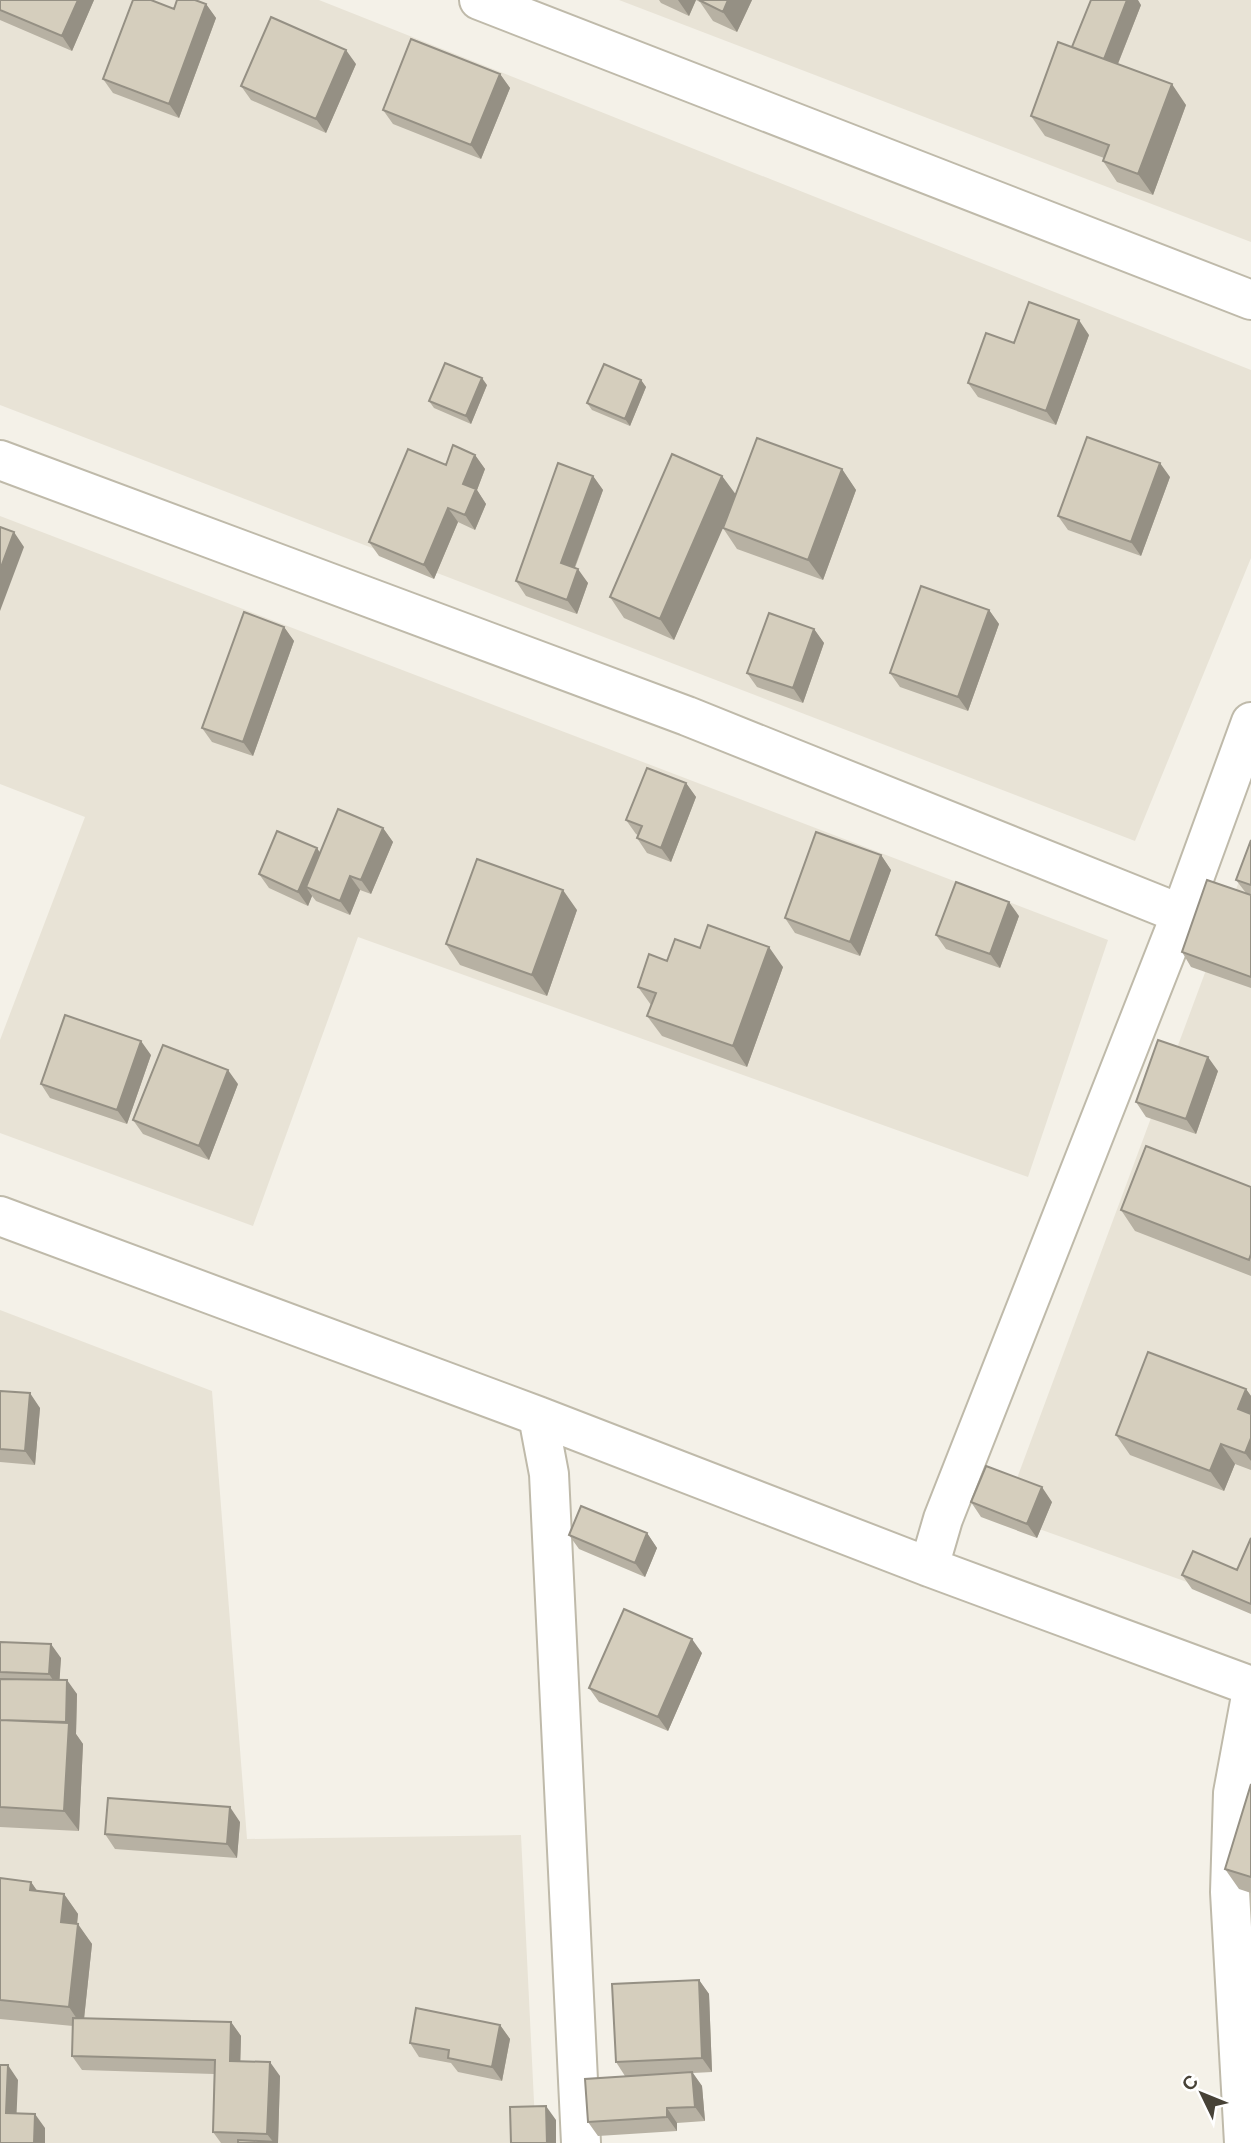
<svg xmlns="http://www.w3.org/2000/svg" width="1251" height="2143" font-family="'Work Sans',sans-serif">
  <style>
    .residential { fill: #e8e3d6 }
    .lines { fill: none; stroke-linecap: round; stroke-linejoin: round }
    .minor-casing { stroke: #bfbaaa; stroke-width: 42 }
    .minor { stroke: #fff; stroke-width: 38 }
    .wall { fill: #b7b1a3 }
    .shaded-wall { fill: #959084 }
    .building { fill: #d5cebd; stroke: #959084; stroke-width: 2 }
  </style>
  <rect width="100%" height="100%" fill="#f4f1e8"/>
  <path class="residential" d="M 0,0 L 319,0 L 1251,370 L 1251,558 L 1135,841 L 0,405 Z
    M 619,0 L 1251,0 L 1251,242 Z
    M 0,516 L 1108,940 L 1028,1177 L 358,937 L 253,1226 L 0,1133 L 0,1040 L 85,817 L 0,784 Z
    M 1251,849 L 1251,1605 L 1003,1516 Z
    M 0,1310 L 212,1391 L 247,1839 L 521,1835 L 536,2143 L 0,2143 Z"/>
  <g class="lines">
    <defs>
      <path id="minor" d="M 479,0 L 1251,300
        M 0,460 L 687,716 L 1181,914
        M 0,1216 L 538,1416 L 929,1567 L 1251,1686
        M 538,1416 L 549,1474 L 581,2143
        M 929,1567 L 943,1519 L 1181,914 L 1251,722
        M 1244,2143 L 1230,1892 L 1233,1793 L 1251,1696"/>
    </defs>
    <use href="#minor" class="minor-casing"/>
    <use href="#minor" class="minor"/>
  </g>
  <path class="wall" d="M 0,0 L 94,0 L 72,51 L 0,20 Z
    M 659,0 L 752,0 L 737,32 L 713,21 L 700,2 L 696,0 L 689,16 L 661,3 Z
    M 206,4 L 216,18 L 179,118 L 113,93 L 103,79 L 174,9 Z
    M 1141,5 L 1118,64 L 1186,105 L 1153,195 L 1117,182 L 1103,161 L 1104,158 L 1045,136 L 1031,116 L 1072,47 Z
    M 356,64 L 326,133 L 251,100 L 241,86 Z
    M 500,74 L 510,88 L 481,159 L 393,124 L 383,110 Z
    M 1089,335 L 1056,425 L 978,397 L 968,383 L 1014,343 Z
    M 641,380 L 646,387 L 630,426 L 592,410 L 587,403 Z
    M 487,385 L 471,424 L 434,408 L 429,401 Z
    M 475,455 L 485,469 L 477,490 L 486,504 L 475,530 L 458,522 L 434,579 L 379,556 L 369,542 L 446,465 Z
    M 842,469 L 856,490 L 823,580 L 737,549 L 723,528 L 725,522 L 674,640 L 624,618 L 610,597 L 722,476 L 735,495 Z
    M 593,476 L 603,490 L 575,568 L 588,583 L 577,614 L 526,596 L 516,581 Z
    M 1170,477 L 1141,556 L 1068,530 L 1058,516 Z
    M 989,610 L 999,624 L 968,711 L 900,687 L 890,673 Z
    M 284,627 L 294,641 L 253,756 L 212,742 L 202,728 Z
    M 814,629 L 824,643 L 803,703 L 757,687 L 747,673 Z
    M 686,783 L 696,797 L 671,862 L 647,853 L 637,838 L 638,835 L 636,834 L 626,820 Z
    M 383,828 L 393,842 L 371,894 L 360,890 L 350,915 L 316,901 L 312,896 L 308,906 L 269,888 L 259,874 L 320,853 Z
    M 1251,840 L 1251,988 L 1191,967 L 1182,952 L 1246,893 L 1236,880 Z
    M 881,855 L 891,870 L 860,956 L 795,933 L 785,918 Z
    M 577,910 L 547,996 L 460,965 L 446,944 Z
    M 1019,916 L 1000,968 L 946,949 L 936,935 Z
    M 700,948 L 783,967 L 747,1067 L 662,1036 L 647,1016 L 651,1005 L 638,987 L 667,961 Z
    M 151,1055 L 127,1124 L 50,1098 L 41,1084 Z
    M 1218,1071 L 1196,1134 L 1146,1117 L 1136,1102 Z
    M 238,1084 L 209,1160 L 143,1134 L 133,1120 Z
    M 1251,1187 L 1251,1276 L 1135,1231 L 1121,1210 Z
    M 1246,1389 L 1251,1396 L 1251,1470 L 1235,1464 L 1224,1491 L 1130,1455 L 1116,1435 Z
    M 0,1391 L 40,1408 L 35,1465 L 0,1462 Z
    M 971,1502 L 1052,1502 L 1037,1538 L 981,1517 Z
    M 647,1533 L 657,1548 L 645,1577 L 579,1549 L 569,1535 Z
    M 1251,1538 L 1251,1614 L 1192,1589 L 1182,1575 L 1237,1570 Z
    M 0,1642 L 61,1658 L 59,1680 L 77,1694 L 76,1734 L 83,1744 L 79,1831 L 0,1827 Z
    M 702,1653 L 668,1731 L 599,1702 L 589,1688 Z
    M 1251,1784 L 1251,1893 L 1239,1889 L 1225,1869 Z
    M 240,1822 L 237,1858 L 115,1849 L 105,1834 Z
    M 0,1878 L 31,1882 L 37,1891 L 64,1894 L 78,1914 L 77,1924 L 92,1944 L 84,2019 L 231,2022 L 241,2036 L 240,2061 L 280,2076 L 278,2143 L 221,2143 L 213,2132 L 214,2074 L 82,2070 L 72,2056 L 73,2026 L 0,2019 Z
    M 699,1980 L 709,1994 L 712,2072 L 693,2073 L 702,2086 L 705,2121 L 677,2123 L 677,2131 L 598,2136 L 588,2122 L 625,2076 L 616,2062 Z
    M 500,2025 L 510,2039 L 502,2081 L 458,2072 L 451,2063 L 419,2057 L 410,2043 Z"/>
  <path class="shaded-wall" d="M 78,0 L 94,0 L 72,51 L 62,36 Z
    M 678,0 L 696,0 L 689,16 Z
    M 728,0 L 752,0 L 737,32 L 723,12 Z
    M 1127,0 L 1138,0 L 1141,5 L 1113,76 L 1103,61 Z
    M 206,4 L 216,18 L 179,118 L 169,104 Z
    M 346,50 L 356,64 L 326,133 L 316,119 Z
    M 500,74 L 510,88 L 481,159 L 471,145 Z
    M 1172,84 L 1186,105 L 1153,195 L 1138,174 Z
    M 1079,320 L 1089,335 L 1056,425 L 1046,411 Z
    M 482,378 L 487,385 L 471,424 L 466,416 Z
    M 641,380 L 646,387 L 630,426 L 625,419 Z
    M 475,455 L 485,469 L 477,490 L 486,504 L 475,530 L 465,515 L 463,484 Z
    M 1160,463 L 1170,477 L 1141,556 L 1131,542 Z
    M 842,469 L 856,490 L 823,580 L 808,560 Z
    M 593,476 L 603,490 L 571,577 L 561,563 Z
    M 722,476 L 737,496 L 674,640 L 660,619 Z
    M 448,508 L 458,522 L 434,579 L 424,565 Z
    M 14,532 L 24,547 L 0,611 L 0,570 Z
    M 578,569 L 588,583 L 577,614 L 567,600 Z
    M 989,610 L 999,624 L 968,711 L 958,697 Z
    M 284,627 L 294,641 L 253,756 L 243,742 Z
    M 814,629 L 824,643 L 803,703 L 793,688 Z
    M 686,783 L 696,797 L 671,862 L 661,848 Z
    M 383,828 L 393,842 L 371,894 L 361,880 Z
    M 317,848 L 327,863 L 306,887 L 312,896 L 308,906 L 298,892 Z
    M 881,855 L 891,870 L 860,956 L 850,942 Z
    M 350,876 L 360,890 L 350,915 L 340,901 Z
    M 563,890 L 577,910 L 547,996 L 532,975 Z
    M 1009,902 L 1019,916 L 1000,968 L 990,954 Z
    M 769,947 L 783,967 L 747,1067 L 733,1046 Z
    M 141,1041 L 151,1055 L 127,1124 L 117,1110 Z
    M 1208,1057 L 1218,1071 L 1196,1134 L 1186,1119 Z
    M 228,1070 L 238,1084 L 209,1160 L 199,1146 Z
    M 1246,1389 L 1251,1396 L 1251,1427 L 1238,1409 Z
    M 30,1393 L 40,1408 L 35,1465 L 25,1451 Z
    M 1251,1438 L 1251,1461 L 1245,1453 Z
    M 1221,1444 L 1235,1464 L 1224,1491 L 1210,1471 Z
    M 1042,1487 L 1052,1502 L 1037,1538 L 1027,1524 Z
    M 647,1533 L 657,1548 L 645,1577 L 635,1563 Z
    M 692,1639 L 702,1653 L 668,1731 L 658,1717 Z
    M 51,1644 L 61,1658 L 59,1689 L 49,1674 Z
    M 67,1680 L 77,1694 L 76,1734 L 83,1744 L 79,1831 L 64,1811 L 69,1725 L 66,1722 Z
    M 230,1807 L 240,1822 L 237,1858 L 227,1844 Z
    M 31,1882 L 45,1902 L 30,1890 Z
    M 64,1894 L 78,1914 L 75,1943 L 61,1922 Z
    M 78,1924 L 92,1944 L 83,2028 L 69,2007 Z
    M 699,1980 L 709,1994 L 712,2072 L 702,2058 Z
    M 231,2022 L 241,2036 L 240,2075 L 230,2061 Z
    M 500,2025 L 510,2039 L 502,2081 L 492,2067 Z
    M 270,2062 L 280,2076 L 278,2143 L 274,2143 L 267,2134 Z
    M 8,2065 L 18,2080 L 16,2127 L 6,2113 Z
    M 692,2072 L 702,2086 L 705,2121 L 695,2107 Z
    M 546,2106 L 556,2120 L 556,2143 L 547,2143 Z
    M 667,2108 L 677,2123 L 677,2131 L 667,2117 Z
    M 35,2114 L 45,2128 L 45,2143 L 34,2143 Z"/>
  <path class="building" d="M 0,0 L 78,0 L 62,36 L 0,10 Z
    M 133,0 L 151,0 L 174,9 L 177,0 L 195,0 L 206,4 L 169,104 L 103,79 Z
    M 699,0 L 728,0 L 723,12 Z
    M 1091,0 L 1127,0 L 1104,59 L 1072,47 Z
    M 271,17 L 346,50 L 316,119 L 241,86 Z
    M 411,39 L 500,74 L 471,145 L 383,110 Z
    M 1058,42 L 1172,84 L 1138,174 L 1103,161 L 1109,145 L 1031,116 Z
    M 1029,302 L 1079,320 L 1046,411 L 968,383 L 986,333 L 1014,343 Z
    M 445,363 L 482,378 L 466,416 L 429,401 Z
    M 604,364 L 641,380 L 625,419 L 587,403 Z
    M 1087,437 L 1160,463 L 1131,542 L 1058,516 Z
    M 757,438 L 842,469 L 808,560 L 723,528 Z
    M 453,445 L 475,455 L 463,484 L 476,489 L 465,515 L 448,508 L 424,565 L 369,542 L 408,449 L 446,465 Z
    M 672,454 L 722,476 L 660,619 L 610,597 Z
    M 558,463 L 593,476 L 561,563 L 578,569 L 567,600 L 516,581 Z
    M 0,527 L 14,532 L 0,570 Z
    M 921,586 L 989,610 L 958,697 L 890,673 Z
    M 244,612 L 284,627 L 243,742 L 202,728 Z
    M 769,613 L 814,629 L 793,688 L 747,673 Z
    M 647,768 L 686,783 L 661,848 L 637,838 L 642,826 L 626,820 Z
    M 338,809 L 383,828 L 361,880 L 350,876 L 340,901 L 306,887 Z
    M 277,831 L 317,848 L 298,892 L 259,874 Z
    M 816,832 L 881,855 L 850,942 L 785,918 Z
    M 1251,840 L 1251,885 L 1236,880 Z
    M 477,859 L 563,890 L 532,975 L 446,944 Z
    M 1207,880 L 1251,895 L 1251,977 L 1182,952 Z
    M 956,882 L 1009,902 L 990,954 L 936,935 Z
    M 708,925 L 769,947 L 733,1046 L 647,1016 L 656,993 L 638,987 L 649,954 L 667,961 L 675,939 L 700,948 Z
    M 65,1015 L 141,1041 L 117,1110 L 41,1084 Z
    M 1158,1040 L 1208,1057 L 1186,1119 L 1136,1102 Z
    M 163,1045 L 228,1070 L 199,1146 L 133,1120 Z
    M 1146,1146 L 1251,1187 L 1251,1254 L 1249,1260 L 1121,1210 Z
    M 1148,1352 L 1246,1389 L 1238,1409 L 1251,1414 L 1251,1438 L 1245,1453 L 1221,1444 L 1210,1471 L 1116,1435 Z
    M 0,1391 L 30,1393 L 25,1451 L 0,1449 Z
    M 986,1466 L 1042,1487 L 1027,1524 L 971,1502 Z
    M 581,1506 L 647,1533 L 635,1563 L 569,1535 Z
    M 1251,1538 L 1251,1604 L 1182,1575 L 1193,1551 L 1237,1570 Z
    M 624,1609 L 692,1639 L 658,1717 L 589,1688 Z
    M 0,1642 L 51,1644 L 49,1674 L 0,1672 Z
    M 0,1679 L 67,1680 L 66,1722 L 0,1720 Z
    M 0,1720 L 69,1723 L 64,1811 L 0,1807 Z
    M 1251,1784 L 1251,1877 L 1225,1869 Z
    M 108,1798 L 230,1807 L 227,1844 L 105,1834 Z
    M 0,1878 L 31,1882 L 30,1890 L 64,1894 L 61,1922 L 78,1924 L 69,2007 L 0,2000 Z
    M 699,1980 L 702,2058 L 616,2062 L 612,1984 Z
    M 416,2008 L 500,2025 L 492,2067 L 448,2058 L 449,2050 L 410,2043 Z
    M 73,2018 L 231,2022 L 230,2061 L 270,2062 L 267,2134 L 213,2132 L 215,2060 L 72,2056 Z
    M 0,2065 L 8,2065 L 6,2113 L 35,2114 L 34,2143 L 0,2143 Z
    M 692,2072 L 695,2107 L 667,2108 L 667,2117 L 588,2122 L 585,2079 Z
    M 546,2106 L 547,2143 L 511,2143 L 510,2107 Z
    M 238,2140 L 276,2142 L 276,2143 L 238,2143 Z"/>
  <g transform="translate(1202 2094) rotate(313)" stroke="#ffffff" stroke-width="5" paint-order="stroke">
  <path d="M0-5L12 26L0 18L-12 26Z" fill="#474237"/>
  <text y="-10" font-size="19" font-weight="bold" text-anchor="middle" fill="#474237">С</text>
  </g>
</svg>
